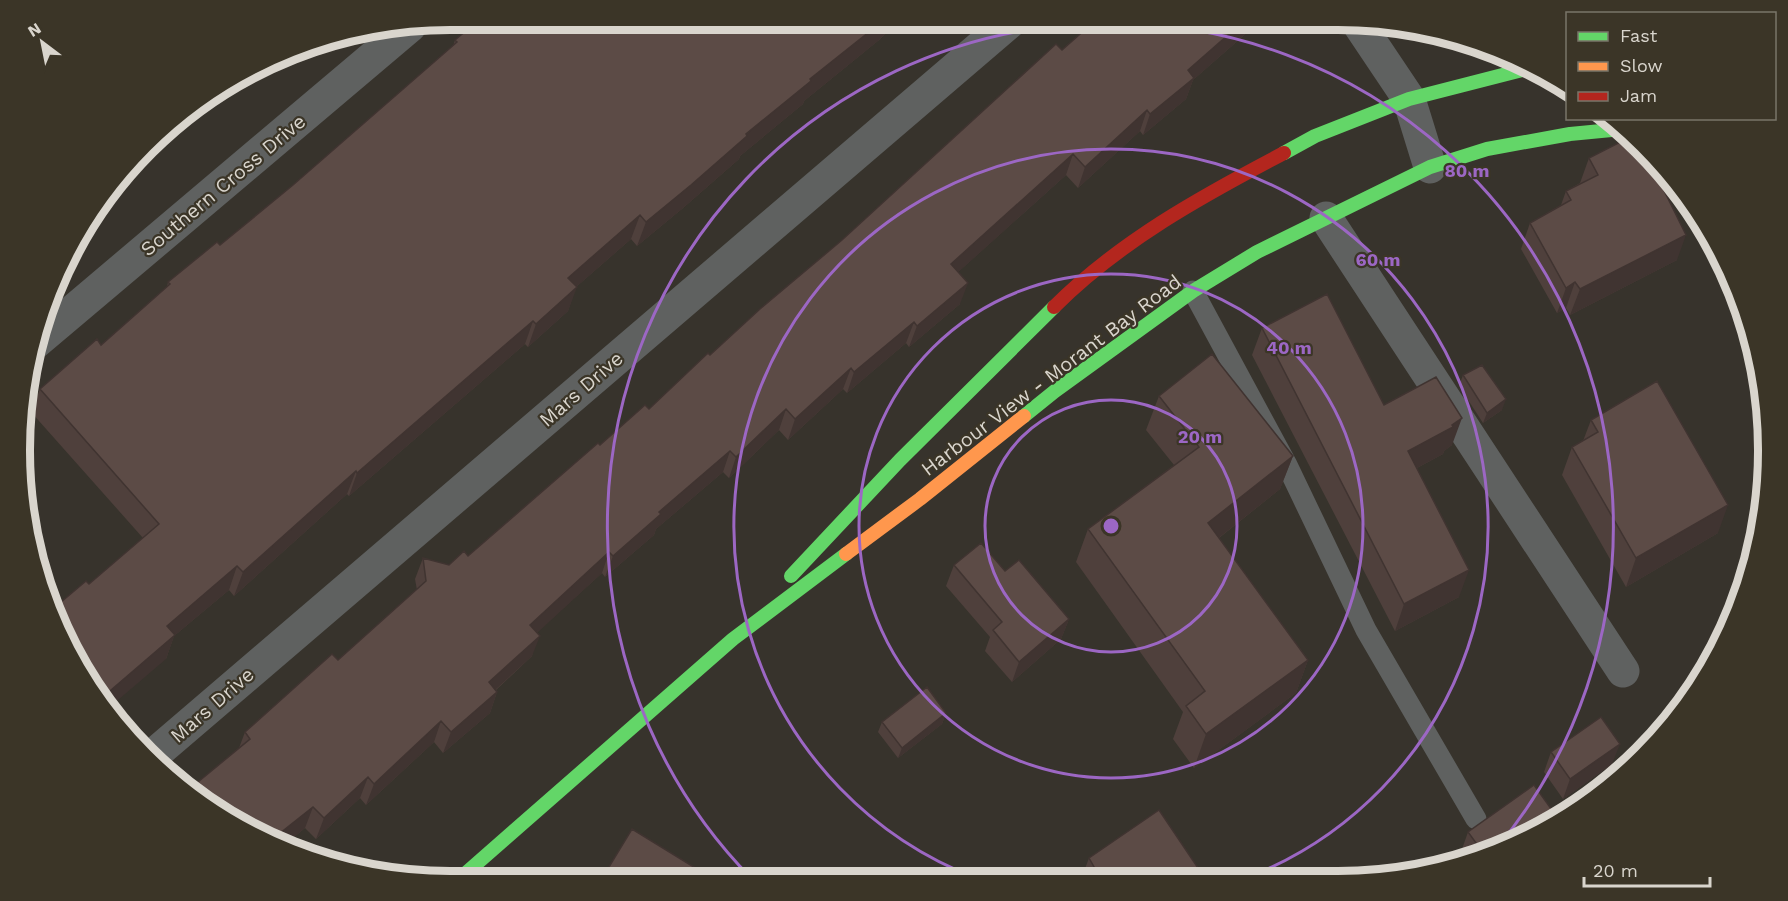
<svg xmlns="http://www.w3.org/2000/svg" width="1788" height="901" font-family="'Work Sans',sans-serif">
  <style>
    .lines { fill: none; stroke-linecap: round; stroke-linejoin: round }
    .lane { stroke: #5f6160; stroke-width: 21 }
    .street { stroke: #5f6160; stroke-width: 33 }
    .fast { stroke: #63d668; stroke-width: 14 }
    .slow { stroke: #ff974d; stroke-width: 14 }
    .jam { stroke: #b3261e; stroke-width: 14 }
    .wall { fill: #4f403c }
    .shaded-wall { fill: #403431 }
    .building { fill: #5c4b46; stroke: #403431; stroke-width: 1.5 }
    .ring { fill: none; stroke: #9c67c4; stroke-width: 3 }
    .labels { text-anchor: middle; stroke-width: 4.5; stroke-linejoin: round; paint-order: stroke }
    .street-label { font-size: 20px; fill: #d9d5cd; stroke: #3b3527 }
    .rim { fill: none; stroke: #d9d5cd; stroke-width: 8 }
    .centre { fill: #9c67c4; stroke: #3b3527; stroke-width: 3 }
    .ring-label { font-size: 18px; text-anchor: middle; font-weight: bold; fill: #9c67c4; stroke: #3b3527; stroke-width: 4.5; stroke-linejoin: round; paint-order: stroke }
  </style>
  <rect width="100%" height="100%" fill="#37332c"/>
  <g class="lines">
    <path class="lane" d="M 1193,291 L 1287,465 L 1366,630 L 1476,819"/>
    <path class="street" d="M 1356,20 L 1409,99 L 1430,167
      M 1326,218 L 1623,671
      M 35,343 L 410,26
      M 150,758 L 1012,20"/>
    <path class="fast" d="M 1284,153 L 1315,136 L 1409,99 L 1534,67
      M 1024,416 L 1055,391 L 1193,291 L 1257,252 L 1430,167 L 1487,149 L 1570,134 L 1622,129
      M 791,576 L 900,460 L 1054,307
      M 458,880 L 733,639 L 846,554"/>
    <path class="slow" d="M 846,554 L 920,499 L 1024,416"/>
    <path class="jam" d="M 1054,307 C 1120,241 1202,196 1284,153"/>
  </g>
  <path class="wall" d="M 479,20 L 900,20 L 879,40 L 804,101 L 803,104 L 740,156 L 739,159 L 683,208 L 637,246 L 631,239 L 576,287 L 568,311 L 528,347 L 525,344 L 349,496 L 347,494 L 234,596 L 229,590 L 174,636 L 166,659 L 89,584 L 143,538 L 31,412 L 40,389 L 101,345 L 167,287 L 168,282 L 220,245 L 293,185 L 453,46 L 455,40 Z
    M 1096,20 L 1264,20 L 1252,32 L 1250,30 L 1193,80 L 1186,99 L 1143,135 L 1140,131 L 1078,188 L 1066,175 L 958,272 L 960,304 L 909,347 L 906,343 L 847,393 L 843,389 L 788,440 L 779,430 L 729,478 L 723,472 L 656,529 L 654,535 L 605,577 L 602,573 L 537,632 L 532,656 L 496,690 L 497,692 L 490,713 L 443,753 L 434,742 L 366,805 L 360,798 L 316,839 L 305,828 L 283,846 L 260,837 L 195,790 L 198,782 L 239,748 L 245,732 L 338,660 L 417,590 L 415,579 L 423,558 L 449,565 L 468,556 L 600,445 L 649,409 L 842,240 Z
    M 1589,158 L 1677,260 L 1570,315 L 1566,308 L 1557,313 L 1521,249 L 1530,223 L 1561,205 L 1566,191 L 1580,183 Z
    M 1262,328 L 1384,405 L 1452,445 L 1444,451 L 1443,454 L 1417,468 L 1459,597 L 1395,631 L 1252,355 Z
    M 1463,375 L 1502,410 L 1483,423 L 1459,386 Z
    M 1159,396 L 1293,456 L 1280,489 L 1219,538 L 1308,660 L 1296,693 L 1194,768 L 1173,739 L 1183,712 L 1076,562 L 1088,529 L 1174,465 L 1146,430 Z
    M 1591,420 L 1718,533 L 1626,587 L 1562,475 L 1572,447 L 1583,441 Z
    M 954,565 L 1005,571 L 1069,619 L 1061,639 L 1012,682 L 985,651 L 990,637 L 946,586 Z
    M 946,713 L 942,724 L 898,758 L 878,732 L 882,722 Z
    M 1551,752 L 1612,764 L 1563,799 L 1544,772 Z
    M 1468,832 L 1502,849 L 1465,859 L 1461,852 Z
    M 1089,858 L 1198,868 L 1194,878 L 1086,879 L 1083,874 Z"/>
  <path class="shaded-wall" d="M 884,20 L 900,20 L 879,40 L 804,101 L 803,104 L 740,156 L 739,159 L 683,208 L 637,246 L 646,222 L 810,79 Z
    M 1245,20 L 1254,20 L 1250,30 L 1193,80 L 1186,99 L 1143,135 L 1150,114 L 1188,70 Z
    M 1256,20 L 1264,20 L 1252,32 Z
    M 210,97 L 196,109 L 198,103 Z
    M 1147,110 L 1140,131 L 1078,188 L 1085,167 Z
    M 1073,154 L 1066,175 L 944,285 L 951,264 Z
    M 640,215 L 631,239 L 560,301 L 568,278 Z
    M 1686,235 L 1677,260 L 1570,315 L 1580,289 Z
    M 1575,282 L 1566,308 L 1557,313 L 1566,288 Z
    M 968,283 L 960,304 L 909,347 L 917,326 Z
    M 577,287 L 568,311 L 528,347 L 536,324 Z
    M 533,321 L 525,344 L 349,496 L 357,473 Z
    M 914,322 L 906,343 L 847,393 L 854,372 Z
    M 851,368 L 843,389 L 788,440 L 795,419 Z
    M 1506,399 L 1502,410 L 1483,423 L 1487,413 Z
    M 786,409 L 779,430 L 729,478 L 736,457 Z
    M 1462,418 L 1452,445 L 1444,451 L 1443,454 L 1398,478 L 1408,451 Z
    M 730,451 L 723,472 L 656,529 L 654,535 L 605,577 L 613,556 L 659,512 Z
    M 1293,456 L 1280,489 L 1196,556 L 1208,523 Z
    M 356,471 L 347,494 L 234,596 L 243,572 Z
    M 1728,505 L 1718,533 L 1626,587 L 1636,558 Z
    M 609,552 L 602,573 L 523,646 L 530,625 Z
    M 237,566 L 229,590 L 174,636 L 166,659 L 111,706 L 104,696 L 167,626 Z
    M 1469,570 L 1459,597 L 1395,631 L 1404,604 Z
    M 1069,619 L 1061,639 L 1012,682 L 1019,662 Z
    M 540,636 L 532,656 L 481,703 L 489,682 Z
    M 1308,660 L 1296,693 L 1194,768 L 1206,734 Z
    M 497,692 L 490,713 L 443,753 L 451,732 Z
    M 946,713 L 942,724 L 898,758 L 902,748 Z
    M 441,721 L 434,742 L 366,805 L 374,784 Z
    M 1620,744 L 1612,764 L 1563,799 L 1570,779 Z
    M 368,777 L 360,798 L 316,839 L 324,818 Z
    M 313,807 L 305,828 L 283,846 L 270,841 Z
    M 1198,868 L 1194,878 L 1180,878 Z"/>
  <path class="building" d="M 479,20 L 884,20 L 810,79 L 811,81 L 746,134 L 747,136 L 691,185 L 646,222 L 640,215 L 568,278 L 577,287 L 536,324 L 533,321 L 357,473 L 356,471 L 243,572 L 237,566 L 167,626 L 175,635 L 104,696 L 64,641 L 54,608 L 86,581 L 89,584 L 159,524 L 40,389 L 97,339 L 101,345 L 170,284 L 168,282 L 217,242 L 220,245 L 293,185 L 457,42 L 455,40 Z
    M 1096,20 L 1245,20 L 1188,70 L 1194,78 L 1150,114 L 1147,110 L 1085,167 L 1073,154 L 951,264 L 968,283 L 917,326 L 914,322 L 854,372 L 851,368 L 795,419 L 786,409 L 736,457 L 730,451 L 659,512 L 661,514 L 613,556 L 609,552 L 530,625 L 540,636 L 489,682 L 497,692 L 451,732 L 441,721 L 374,784 L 368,777 L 324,818 L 313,807 L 270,841 L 260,837 L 207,799 L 210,797 L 198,782 L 250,739 L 245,732 L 332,654 L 338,660 L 426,581 L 423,558 L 449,565 L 464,551 L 468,556 L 598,443 L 600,445 L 645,405 L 649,409 L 708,353 L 710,355 L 760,309 L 842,240 L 1056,44 L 1062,50 Z
    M 1630,137 L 1644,150 L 1686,235 L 1580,289 L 1575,282 L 1566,288 L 1530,223 L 1571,200 L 1566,191 L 1598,175 L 1589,158 Z
    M 1327,294 L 1384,405 L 1436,377 L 1462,418 L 1452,425 L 1453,427 L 1408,451 L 1469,570 L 1404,604 L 1262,328 Z
    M 1212,354 L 1293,456 L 1208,523 L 1308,660 L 1206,734 L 1186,706 L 1205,691 L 1088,529 L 1199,447 L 1159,396 Z
    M 1482,365 L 1506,399 L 1487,413 L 1463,375 Z
    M 1657,381 L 1728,505 L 1636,558 L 1572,447 L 1598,432 L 1591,420 Z
    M 981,543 L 1005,571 L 1019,560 L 1069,619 L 1019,662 L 993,630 L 1002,622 L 954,565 Z
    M 927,687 L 946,713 L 902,748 L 882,722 Z
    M 1601,717 L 1620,744 L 1570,779 L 1551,752 Z
    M 1534,785 L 1557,817 L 1502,849 L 1484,854 L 1468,832 Z
    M 1159,810 L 1198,868 L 1180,878 L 1101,879 L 1089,858 Z
    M 632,829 L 715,880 L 601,880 Z
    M 733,867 L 755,880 L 726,880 Z"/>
  <g class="ring">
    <circle cx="1111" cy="526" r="126"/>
    <circle cx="1111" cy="526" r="252"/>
    <path d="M976 878A377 377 0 1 1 1246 878"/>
    <path d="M752 879A503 503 0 1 1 1496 849"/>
  </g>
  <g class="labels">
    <g class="street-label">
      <text transform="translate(223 185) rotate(-40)" y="7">Southern Cross Drive</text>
      <text transform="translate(1051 375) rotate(-37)" y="7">Harbour View - Morant Bay Road</text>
      <text transform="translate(581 389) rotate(-41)" y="7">Mars Drive</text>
      <text transform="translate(212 705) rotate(-41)" y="7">Mars Drive</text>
    </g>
  </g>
  <path d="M0 0H1788V901H0ZM450 30H1338A420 420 0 0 1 1758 450V451A420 420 0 0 1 1338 871H450A420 420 0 0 1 30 451V450A420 420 0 0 1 450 30Z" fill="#3b3527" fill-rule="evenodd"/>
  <path class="rim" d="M450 30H1338A420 420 0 0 1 1758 450V451A420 420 0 0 1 1338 871H450A420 420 0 0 1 30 451V450A420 420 0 0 1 450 30Z"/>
  <circle cx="1111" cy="526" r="9" class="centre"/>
  <g class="ring-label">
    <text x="1467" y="177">80 m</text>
    <text x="1378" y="266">60 m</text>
    <text x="1289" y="354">40 m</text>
    <text x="1200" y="443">20 m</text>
  </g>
  <rect x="1566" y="12" width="210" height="108" fill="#3b3527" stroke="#7a7569" stroke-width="1.5"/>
  <rect x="1578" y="32" width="30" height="9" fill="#63d668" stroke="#7a7569" stroke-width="1.5"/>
  <text x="1620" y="42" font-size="18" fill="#d9d5cd">Fast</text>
  <rect x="1578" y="62" width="30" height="9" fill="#ff974d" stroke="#7a7569" stroke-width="1.5"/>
  <text x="1620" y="72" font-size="18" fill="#d9d5cd">Slow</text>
  <rect x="1578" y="92" width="30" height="9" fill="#b3261e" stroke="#7a7569" stroke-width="1.5"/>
  <text x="1620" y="102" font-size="18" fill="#d9d5cd">Jam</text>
  <g transform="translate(42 42) rotate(328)" stroke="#3b3527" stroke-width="4.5" paint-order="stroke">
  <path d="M0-4.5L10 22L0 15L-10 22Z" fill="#d9d5cd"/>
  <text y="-9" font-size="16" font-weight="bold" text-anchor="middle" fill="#d9d5cd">N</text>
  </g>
  <path d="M1584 877v9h126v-9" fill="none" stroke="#d9d5cd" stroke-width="3"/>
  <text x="1593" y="877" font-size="18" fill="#d9d5cd" stroke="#3b3527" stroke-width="4.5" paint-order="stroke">20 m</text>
</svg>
